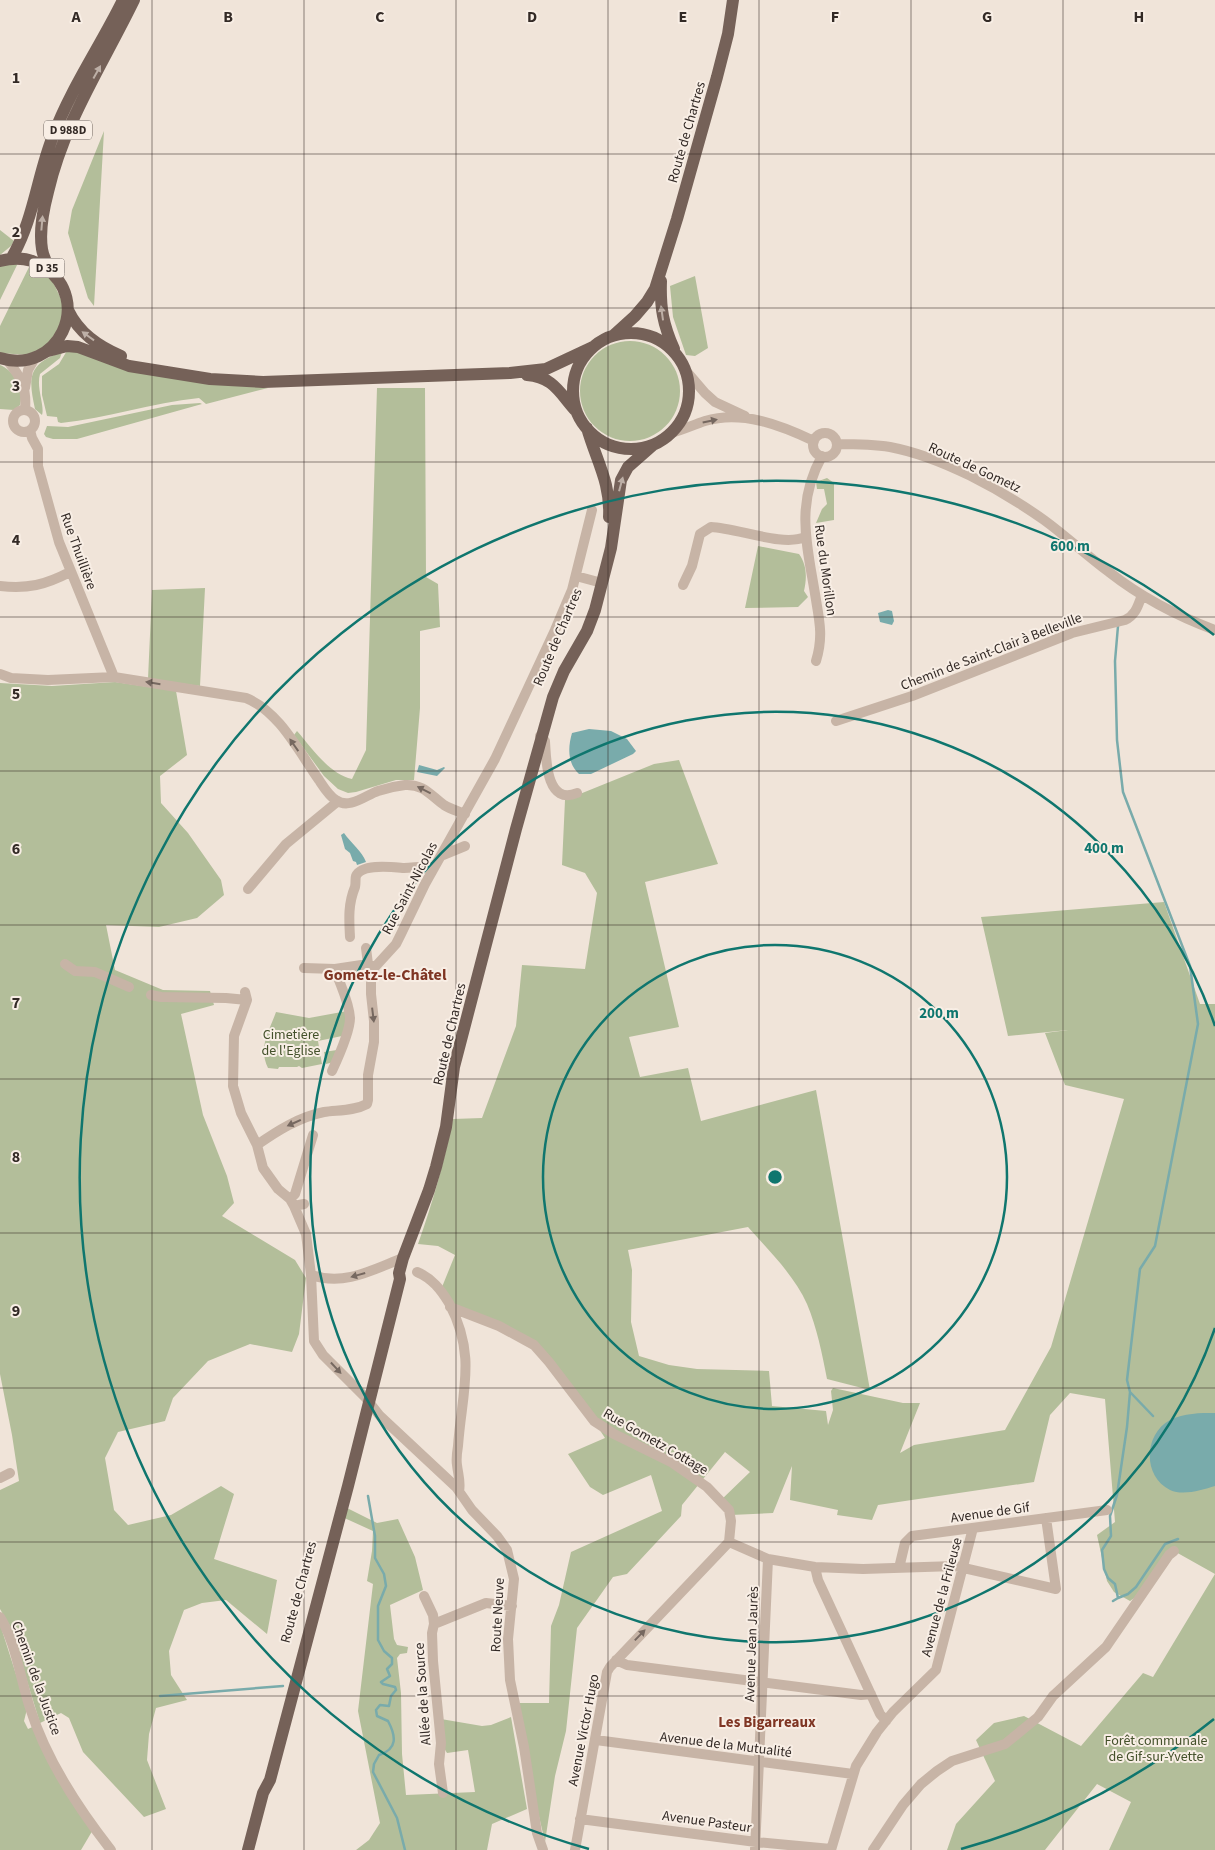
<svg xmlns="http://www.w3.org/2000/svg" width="1215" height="1850" font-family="'Source Sans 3',sans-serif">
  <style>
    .green { fill: #b3be9a }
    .water { fill: #79abab }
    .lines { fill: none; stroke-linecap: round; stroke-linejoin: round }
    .stream { stroke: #79abab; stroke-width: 2.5 }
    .minor { stroke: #c7b4a6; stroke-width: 10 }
    .major { stroke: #756158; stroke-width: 12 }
    .oneway { fill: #bdafa6 }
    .oneway2 { fill: #766860 }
    .grid { fill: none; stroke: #332a26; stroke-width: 1; stroke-opacity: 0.55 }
    .ring { fill: none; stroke: #0f766e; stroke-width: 2.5 }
    .labels { text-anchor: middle; stroke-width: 4; stroke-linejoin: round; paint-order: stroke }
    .shield { fill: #f8eee5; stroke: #6e655f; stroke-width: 1 }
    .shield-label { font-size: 12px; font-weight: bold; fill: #332a26 }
    .street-label { font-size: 14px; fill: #332a26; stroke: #f8eee5 }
    .park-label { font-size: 14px; fill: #44512b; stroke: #f8eee5 }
    .neighbourhood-label { font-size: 15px; font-weight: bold; fill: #7f3523; stroke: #f8eee5 }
    .quarter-label { font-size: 16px; font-weight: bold; fill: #7f3523; stroke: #f8eee5 }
    .grid-label { font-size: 16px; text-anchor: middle; font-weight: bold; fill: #332a26; stroke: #f8eee5; stroke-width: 4; stroke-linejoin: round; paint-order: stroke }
    .centre { fill: #0f766e; stroke: #f8eee5; stroke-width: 2.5 }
    .ring-label { font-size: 15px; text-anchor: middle; font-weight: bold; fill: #0f766e; stroke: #f8eee5; stroke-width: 4; stroke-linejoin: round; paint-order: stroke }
  </style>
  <rect width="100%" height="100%" fill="#f0e4d9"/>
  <path class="green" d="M 104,131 L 94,306 L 88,298 L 68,233 L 72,210 Z
    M 0,230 L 14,241 L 11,246 L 0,255 Z
    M 18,263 L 0,300 L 0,266 Z
    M 30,265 L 50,276 L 63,303 L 61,326 L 48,345 L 27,355 L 0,353 L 0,326 Z
    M 695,276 L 708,348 L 695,356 L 686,355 L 673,317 L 670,286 Z
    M580 391a50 50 0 1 1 100 0a50 50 0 1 1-100 0Z
    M 68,349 L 268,388 L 206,404 L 199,398 C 152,403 107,418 61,423 L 58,422 L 57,417 L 47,416 L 42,395 L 42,376 L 59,364 Z
    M 62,352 L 60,358 L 40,374 C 36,388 45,406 42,415 L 35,409 C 28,377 28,364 62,352 Z
    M 0,365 C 15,371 24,390 20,405 L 14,410 L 0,409 Z
    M 377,388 L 425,388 L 426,577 L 438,584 L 440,627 L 420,631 L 420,708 L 414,780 L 396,780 L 356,792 L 348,793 L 338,789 L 324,776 L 294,735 L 297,731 C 312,748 329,774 352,779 L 366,750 Z
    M 200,403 L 202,404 L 77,439 L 53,439 L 46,437 L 44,434 L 47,426 L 68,427 L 172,405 Z
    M 827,478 L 834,483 L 834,520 L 816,523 L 822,509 L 827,504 L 824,489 L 817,489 L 816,482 Z
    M 758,546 L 799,554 C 807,565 807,578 804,591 L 808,597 L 798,607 L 745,608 Z
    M 205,588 L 200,686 L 148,679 L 152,590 Z
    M 115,682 L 176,691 L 187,755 L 160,776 L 161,803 L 188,833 L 221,880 L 224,895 L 197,918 L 159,927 L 106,925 L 115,970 L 163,990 L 210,991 L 214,1005 L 181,1014 L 203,1115 L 227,1176 L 234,1203 L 222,1216 L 295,1260 L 306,1278 L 299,1334 L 292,1352 L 250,1344 L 208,1361 L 173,1398 L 165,1421 L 118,1432 L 105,1458 L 114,1510 L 128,1525 L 171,1515 L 221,1486 L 234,1494 L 214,1559 L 277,1580 L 267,1634 L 226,1600 L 202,1603 L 184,1610 L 169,1651 L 171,1675 L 187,1700 L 156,1708 L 149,1734 L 147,1760 L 166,1809 L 144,1817 L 83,1752 L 69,1718 L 61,1713 L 40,1723 L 10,1626 L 0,1609 L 0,1490 L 19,1481 L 12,1435 L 0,1374 L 0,683 L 52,686 Z
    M 679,760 L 718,864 L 645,882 L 679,1027 L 629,1037 L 640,1077 L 688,1068 L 701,1121 L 816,1090 L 870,1390 L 827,1379 C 822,1353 817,1328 807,1304 C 794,1275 769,1251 748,1227 L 628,1250 L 632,1270 L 631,1322 L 639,1356 L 669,1365 L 697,1369 L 769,1371 L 772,1406 L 826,1411 L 828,1425 L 833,1410 L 831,1391 L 833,1388 L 903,1403 L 920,1403 L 900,1453 L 914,1445 L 1005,1430 L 1051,1347 L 1124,1099 L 1065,1085 L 1045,1033 L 1068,1030 L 1008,1036 L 981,917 L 1164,902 L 1200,1004 L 1215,1004 L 1215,1850 L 1109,1850 L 1131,1802 L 1097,1784 L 1045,1850 L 947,1850 L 956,1824 L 995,1781 L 976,1740 L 994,1723 L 1024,1716 L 1081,1746 L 1143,1673 L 1153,1677 L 1215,1574 L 1174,1551 L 1144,1591 L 1130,1601 L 1114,1592 L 1107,1581 L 1097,1535 L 1115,1522 L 1105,1399 L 1070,1393 L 1050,1415 L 1034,1482 L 878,1505 L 872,1520 L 837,1515 L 838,1510 L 790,1500 L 792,1466 L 773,1513 L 731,1515 L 720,1501 L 750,1472 L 725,1452 L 682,1505 L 681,1516 L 627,1574 L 613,1577 L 577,1628 L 566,1731 L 555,1776 L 545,1842 L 533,1791 L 519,1715 L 520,1703 L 549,1703 L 551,1626 L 559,1605 L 571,1552 L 662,1511 L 651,1475 L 603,1495 L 590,1487 L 568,1454 L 605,1438 L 575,1392 L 536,1344 L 457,1308 L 442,1287 L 455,1255 L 438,1246 L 418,1244 C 433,1202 444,1162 453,1119 L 482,1118 L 516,1026 L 522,965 L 585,969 L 597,893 L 585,873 L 562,865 L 565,800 L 654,764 Z
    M 347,1011 L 347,1024 L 342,1036 L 318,1041 L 322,1064 L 302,1068 L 299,1066 L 297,1067 L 279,1067 L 278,1069 L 268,1068 C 258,1047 269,1032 276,1012 L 309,1018 Z
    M 337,1050 L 334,1062 L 326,1064 L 324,1052 Z
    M 343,1506 L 377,1523 L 398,1519 L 415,1557 L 423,1590 L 390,1605 L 394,1639 L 397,1645 L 408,1647 L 407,1653 L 400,1654 L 397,1658 L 401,1693 L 402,1754 L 406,1795 L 475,1792 L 468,1750 L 447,1753 L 441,1743 L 441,1719 L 482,1726 L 491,1725 L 511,1717 L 527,1809 L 492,1824 L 487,1850 L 356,1850 L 369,1840 L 380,1823 L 358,1711 L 373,1584 L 367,1581 L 372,1551 L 373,1531 L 340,1516 Z
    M 0,1624 L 27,1709 L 24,1721 L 28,1729 L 37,1725 L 94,1828 L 81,1850 L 0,1850 Z"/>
  <path class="water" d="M 888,610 L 892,611 L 894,621 L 892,625 L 880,622 L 878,613 Z
    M 589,729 L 611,731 L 627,739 L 636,751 L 633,754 L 591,774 L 579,774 C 567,763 568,747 572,733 Z
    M 419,765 L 437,770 L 444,767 L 445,768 L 437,776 L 417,772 Z
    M 344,833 C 351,843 362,851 366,862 L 357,865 L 356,862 L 353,861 L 350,853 L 345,849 L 341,835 Z
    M 1215,1413 L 1215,1486 C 1202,1490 1183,1496 1170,1490 C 1142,1476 1144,1434 1170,1420 C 1184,1413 1200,1413 1215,1413 Z"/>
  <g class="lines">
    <path class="stream" d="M 1130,1392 L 1153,1416
      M 368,1496 L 375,1536 L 375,1558 L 384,1574 L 386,1586 L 378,1606 L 378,1640 L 384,1651 L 392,1658 L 392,1664 L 387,1669 L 390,1676 L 381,1682 L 383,1684 L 395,1687 L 396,1690 L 391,1696 L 389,1706 L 380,1705 L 376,1710 L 377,1716 L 388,1721 C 396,1736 398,1749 379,1755 L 374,1764 L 373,1772 L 397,1818 L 405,1850
      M 1118,1598 L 1128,1594 L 1136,1587 L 1165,1544 L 1178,1539
      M 1113,1601 L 1118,1598 L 1115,1584 L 1108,1578 L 1104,1569 L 1102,1550 L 1111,1536 L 1110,1516 L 1117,1495 L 1127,1427 L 1130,1392 L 1127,1380 L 1140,1269 L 1155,1246 L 1198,1024 L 1190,966 L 1123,792 L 1117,740 L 1115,661 L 1118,626
      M 160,1696 L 283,1686"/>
    <path class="minor" d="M 7,360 C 21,377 27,387 25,410
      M 687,372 L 705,393 L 715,402 L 745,416
      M 25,388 L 28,370 L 35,358
      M13 421a11 11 0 1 1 22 0a11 11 0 1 1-22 0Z
      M 30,430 L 32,438 L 38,449 L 38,466 L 59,542 L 114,677
      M 671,433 C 683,430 693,425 705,421 C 742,410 780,425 814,441
      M813 445a12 12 0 1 1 24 0a12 12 0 1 1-24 0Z
      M 837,444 C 854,444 872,444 890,447 C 942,457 1000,489 1044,520 C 1066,536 1086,555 1109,572 C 1141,597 1177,616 1215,630
      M 576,576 L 602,583
      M 683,585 L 692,566 L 700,534 L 711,527 C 737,528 783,547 805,537
      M 0,586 C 28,589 45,585 70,572
      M 816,661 C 823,638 820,623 816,600 C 808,548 794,506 822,456
      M 0,674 L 11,678 L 48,680 L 114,677 L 246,698 C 279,711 299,752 319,780 C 323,786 329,796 336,800 C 349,810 366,795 378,791 C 387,788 396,786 405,785 C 424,784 430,795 444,805 C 450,809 458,811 465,814
      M 836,721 L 912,696 L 1072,633 L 1125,620 C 1136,615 1138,605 1142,595
      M 540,736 L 545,741 C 546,758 546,806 577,793
      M 443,855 L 465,846
      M 248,889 L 286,844 L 337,802
      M 350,937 C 349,919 348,904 355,887 C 356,883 355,879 356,876 C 362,863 392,867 404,868 C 415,868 424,865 434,868
      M 366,948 L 368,964
      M 65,964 L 75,971 L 95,972 L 129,987
      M 304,968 L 335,969 L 368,964 L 375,967
      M 245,992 L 247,1000 L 234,1036 L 233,1086 L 241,1113 L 257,1145 L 263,1168 L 278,1189 L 290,1199 L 294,1206 L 306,1234 L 311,1275 L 314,1341 L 323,1355 L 365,1397 L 380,1416 L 456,1487 L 472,1510 L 497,1536 L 507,1550 L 514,1579 L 508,1639 L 510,1680 L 524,1747 L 537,1833 L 543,1850
      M 151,995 L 161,997 L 226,998 L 247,1000
      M 332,1071 C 338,1058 350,1032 350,1018 C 349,1001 340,985 335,969
      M 257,1145 C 277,1131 299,1117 324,1112 C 338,1110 354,1111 367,1104 L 368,1100 L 368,1075 L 374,1042 L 374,1021 L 371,994 L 371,981 L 375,967 L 396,944 L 401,934 L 425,884 L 495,759 L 555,630 L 572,590 L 592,510
      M 290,1199 L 295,1194 L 313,1135
      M 294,1206 L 304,1204
      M 417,1272 C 432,1278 441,1290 449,1303 C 477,1356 462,1391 458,1446 C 457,1452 456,1459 457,1465 C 458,1474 461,1482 459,1491
      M 311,1275 C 345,1286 372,1270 403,1258
      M 450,1307 L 499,1326 L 534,1345 L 549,1362 L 594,1421 L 614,1434 L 671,1462 L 707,1487 L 729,1510 L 731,1521 L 729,1542
      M 0,1478 L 10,1473
      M 729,1542 L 768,1559 L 815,1567 L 863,1569 L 955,1566 L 1056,1589 L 1046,1518
      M 815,1567 L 818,1580 L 880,1714 L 886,1721
      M 899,1568 L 905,1543 L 912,1536 L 1107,1510
      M 424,1596 L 433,1615 L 434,1624 L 432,1633 L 433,1661 L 441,1743 L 439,1764 L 443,1793
      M 0,1617 C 16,1643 20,1678 30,1708 C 46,1759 78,1808 111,1850
      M 434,1624 L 486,1603 L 512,1606
      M 616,1660 L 627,1665 L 861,1695 L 871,1694
      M 596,1740 L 853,1774
      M 580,1819 L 756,1842 L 831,1849
      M 575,1850 L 607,1672 L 610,1667 L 729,1542
      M 755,1850 L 768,1559
      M 831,1850 L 856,1766 L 877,1732 L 893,1712 L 936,1670 L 973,1528
      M 873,1850 L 903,1805 L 921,1784 L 937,1771 L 952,1761 L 1005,1744 L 1038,1717 L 1053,1696 L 1106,1647 L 1169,1555 L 1174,1551"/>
    <path class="major" d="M 11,259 C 34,220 37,176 53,136 C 71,88 101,45 123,0
      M 0,261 C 15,257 31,258 44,267 C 94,300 58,376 0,358
      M 50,271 C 47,264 43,256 42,249 C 39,230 43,211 48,192 C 64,122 103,64 134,0
      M 661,281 C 660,308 663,324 674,349
      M 68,310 C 79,333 98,346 121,356
      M573 391a58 58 0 1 1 116 0a58 58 0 1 1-116 0Z
      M 614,335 L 635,316 L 647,302 L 655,289 L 677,219 L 717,77 L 728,34 L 733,0
      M 48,351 L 67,346 L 78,347 L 129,366 L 210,379 L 263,382 L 510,373 L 546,369 L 593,347
      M 527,375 C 553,377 559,392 575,410
      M 587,428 C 596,460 611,483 609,517
      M 248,1850 L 263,1793 L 270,1780 L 348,1486 L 400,1279 L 399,1273 L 403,1258 L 429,1190 L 436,1167 L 446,1127 L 454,1067 L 516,829 L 553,697 L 564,671 L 587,631 L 595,610 L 611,548 L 621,480 L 628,467 L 653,445"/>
  </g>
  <defs><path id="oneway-solid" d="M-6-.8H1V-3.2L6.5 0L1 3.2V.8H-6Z" transform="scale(1.25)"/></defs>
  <g class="oneway">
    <use href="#oneway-solid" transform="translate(97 72) rotate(-61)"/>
    <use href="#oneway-solid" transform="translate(42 223) rotate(-85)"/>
    <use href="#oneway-solid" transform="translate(662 313) rotate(-98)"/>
    <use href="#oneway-solid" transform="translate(88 336) rotate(-144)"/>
    <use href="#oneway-solid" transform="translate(621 484) rotate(-75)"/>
  </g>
  <g class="oneway2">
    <use href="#oneway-solid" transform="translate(710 421) rotate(-12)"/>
    <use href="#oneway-solid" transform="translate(153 683) rotate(-171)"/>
    <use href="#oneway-solid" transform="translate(294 745) rotate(-125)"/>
    <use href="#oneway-solid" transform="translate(424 790) rotate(-153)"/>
    <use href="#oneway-solid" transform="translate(373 1015) rotate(83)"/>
    <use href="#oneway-solid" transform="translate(294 1123) rotate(156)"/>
    <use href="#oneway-solid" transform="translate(358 1275) rotate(164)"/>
    <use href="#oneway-solid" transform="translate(336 1368) rotate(47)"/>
    <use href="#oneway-solid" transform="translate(640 1635) rotate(-46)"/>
  </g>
  <path class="grid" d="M 152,0 L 152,1850M 304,0 L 304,1850M 456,0 L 456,1850M 608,0 L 608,1850M 759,0 L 759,1850M 911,0 L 911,1850M 1063,0 L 1063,1850M 0,154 L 1215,154M 0,308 L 1215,308M 0,462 L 1215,462M 0,617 L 1215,617M 0,771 L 1215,771M 0,925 L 1215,925M 0,1079 L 1215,1079M 0,1233 L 1215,1233M 0,1388 L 1215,1388M 0,1542 L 1215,1542M 0,1696 L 1215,1696"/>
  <g class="ring">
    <circle cx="775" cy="1177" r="232"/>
    <path d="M1215 1328A465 465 0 1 1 1215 1026"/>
    <path d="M1214 1719A697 697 0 0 1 961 1849M589 1849A697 697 0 1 1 1214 635"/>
  </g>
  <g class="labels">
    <g class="shield">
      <rect x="44" y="120.5" width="48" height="19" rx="4"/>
      <rect x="29.5" y="258.5" width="35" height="19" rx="4"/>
    </g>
    <g class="shield-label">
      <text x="68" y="134">D 988D</text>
      <text x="47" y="272">D 35</text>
    </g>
    <g class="street-label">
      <text transform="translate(686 132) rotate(-74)" y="5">Route de Chartres</text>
      <text transform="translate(975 467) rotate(25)" y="5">Route de Gometz</text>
      <text transform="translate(79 551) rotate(70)" y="5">Rue Thuillière</text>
      <text transform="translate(826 570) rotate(82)" y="5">Rue du Morillon</text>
      <text transform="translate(557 637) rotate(-67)" y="5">Route de Chartres</text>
      <text transform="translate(991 651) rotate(-21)" y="5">Chemin de Saint-Clair à Belleville</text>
      <text transform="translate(409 888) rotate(-62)" y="5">Rue Saint-Nicolas</text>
      <text transform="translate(449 1034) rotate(-77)" y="5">Route de Chartres</text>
      <text transform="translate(656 1441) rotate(30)" y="5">Rue Gometz Cottage</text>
      <text transform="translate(990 1512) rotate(-8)" y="5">Avenue de Gif</text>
      <text transform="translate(298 1592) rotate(-75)" y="5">Route de Chartres</text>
      <text transform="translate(941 1597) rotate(-75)" y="5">Avenue de la Frileuse</text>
      <text transform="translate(497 1615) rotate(-87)" y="5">Route Neuve</text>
      <text transform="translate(751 1644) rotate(-88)" y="5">Avenue Jean Jaurès</text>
      <text transform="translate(37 1678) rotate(70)" y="5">Chemin de la Justice</text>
      <text transform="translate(422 1694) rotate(-94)" y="5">Allée de la Source</text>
      <text transform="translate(583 1730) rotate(-79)" y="5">Avenue Victor Hugo</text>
      <text transform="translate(726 1744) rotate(7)" y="5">Avenue de la Mutualité</text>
      <text transform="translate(707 1821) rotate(8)" y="5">Avenue Pasteur</text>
    </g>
    <g class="park-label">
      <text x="291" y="1039">Cimetière<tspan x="291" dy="16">de l'Eglise</tspan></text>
      <text x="1156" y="1745">Forêt communale<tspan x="1156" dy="16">de Gif-sur-Yvette</tspan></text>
    </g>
    <g class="neighbourhood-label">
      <text x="767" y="1727">Les Bigarreaux</text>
    </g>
    <g class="quarter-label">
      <text x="385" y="980">Gometz-le-Châtel</text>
    </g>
  </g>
  <g class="grid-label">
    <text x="76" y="22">A</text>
    <text x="228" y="22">B</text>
    <text x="380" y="22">C</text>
    <text x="532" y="22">D</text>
    <text x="683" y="22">E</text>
    <text x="835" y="22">F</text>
    <text x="987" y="22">G</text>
    <text x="1139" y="22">H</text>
    <text x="16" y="83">1</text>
    <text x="16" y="237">2</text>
    <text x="16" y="391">3</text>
    <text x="16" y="545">4</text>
    <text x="16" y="699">5</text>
    <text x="16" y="854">6</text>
    <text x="16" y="1008">7</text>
    <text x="16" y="1162">8</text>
    <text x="16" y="1316">9</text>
  </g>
  <circle cx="775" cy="1177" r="8" class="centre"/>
  <g class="ring-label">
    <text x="1070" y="551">600 m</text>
    <text x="1104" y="853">400 m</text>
    <text x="939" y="1018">200 m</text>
  </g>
</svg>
